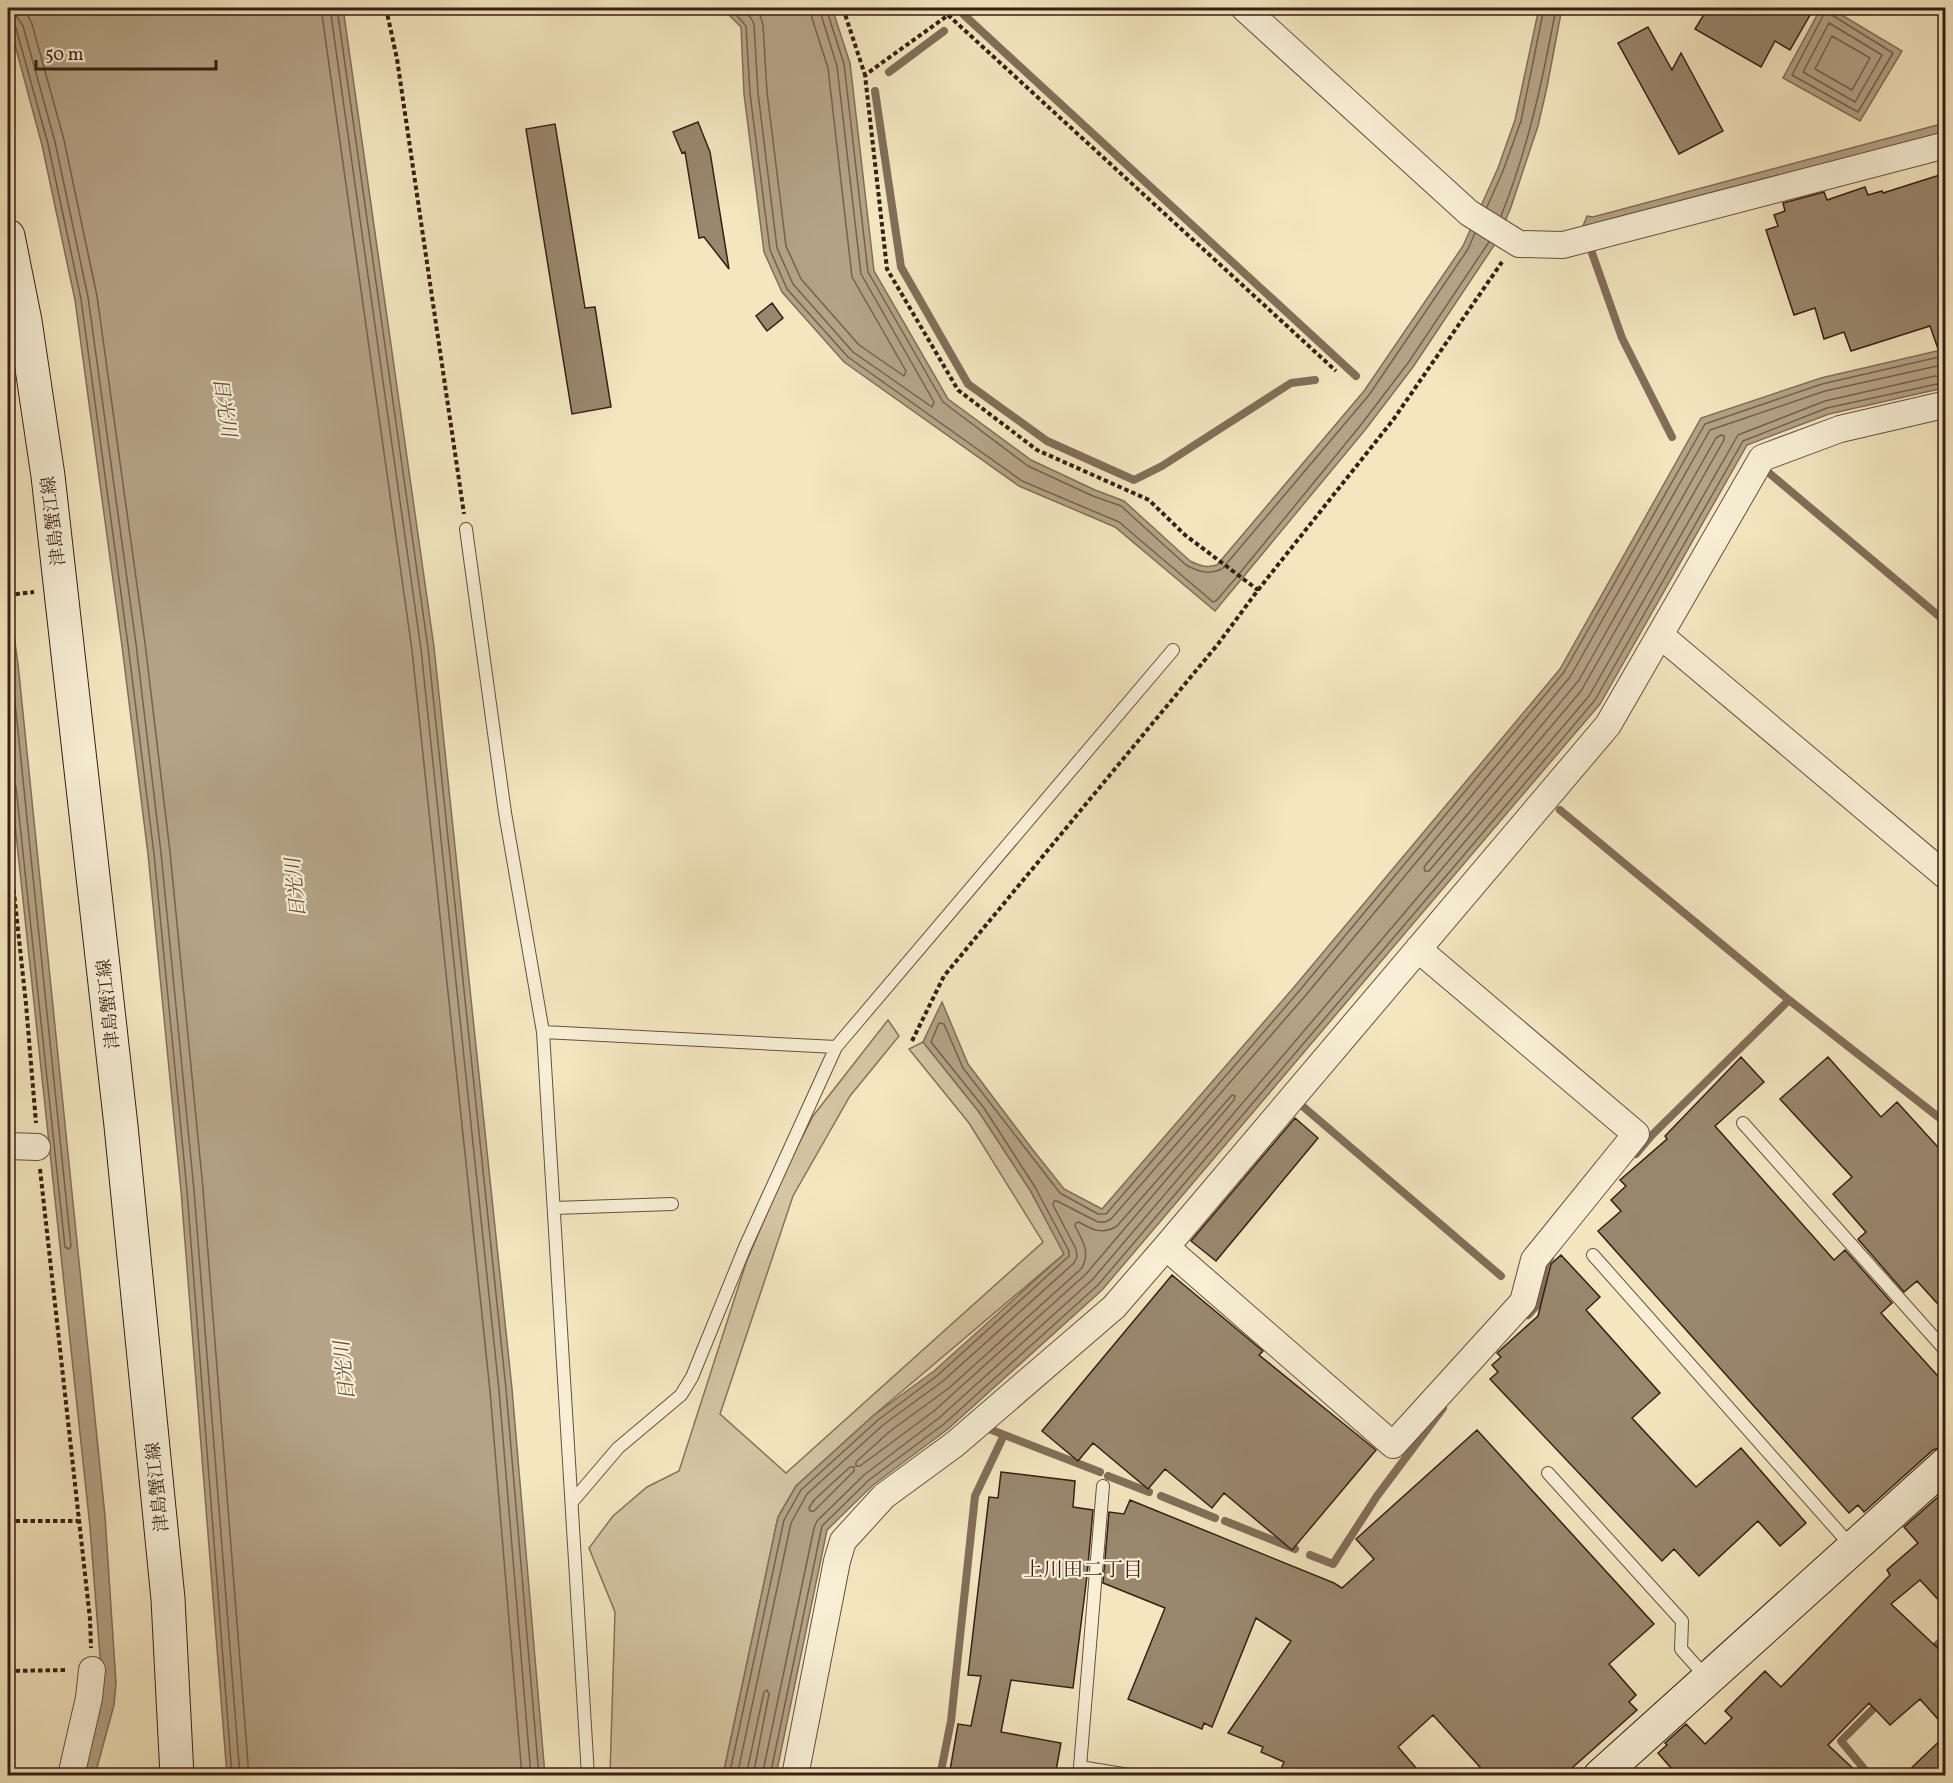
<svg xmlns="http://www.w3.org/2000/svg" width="1953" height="1783" font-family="Vollkorn,'Noto Serif JP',serif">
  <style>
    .green { fill: #d4c5a3; stroke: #86725c; stroke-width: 1.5 }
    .water { fill: #b4a386; stroke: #826e59; stroke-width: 1.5 }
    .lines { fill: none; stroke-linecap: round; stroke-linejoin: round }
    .shore { stroke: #76604e; stroke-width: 1.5 }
    .stream { stroke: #826e59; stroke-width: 8 }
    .building { fill: #99876e; stroke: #371e15; stroke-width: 1.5 }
    .lane-casing { stroke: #665040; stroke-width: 14 }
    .street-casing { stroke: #665040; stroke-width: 28 }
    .secondary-casing { stroke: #371e15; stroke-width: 35 }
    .path { stroke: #371e15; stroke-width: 4; stroke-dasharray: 4.5 3; stroke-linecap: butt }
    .lane { stroke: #f8efd6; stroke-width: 12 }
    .street { stroke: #f8efd6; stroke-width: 26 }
    .secondary { stroke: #f8efd6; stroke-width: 33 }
    .labels { text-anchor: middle; stroke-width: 4.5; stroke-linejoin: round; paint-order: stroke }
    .street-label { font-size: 18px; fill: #371e15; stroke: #f8efd6 }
    .water-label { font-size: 20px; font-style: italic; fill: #634d3d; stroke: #f8efd6 }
    .neighbourhood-label { font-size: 20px; fill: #371e15; stroke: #f8efd6 }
  </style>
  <rect width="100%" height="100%" fill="#f4e7c0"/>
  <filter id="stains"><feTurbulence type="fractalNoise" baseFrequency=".00333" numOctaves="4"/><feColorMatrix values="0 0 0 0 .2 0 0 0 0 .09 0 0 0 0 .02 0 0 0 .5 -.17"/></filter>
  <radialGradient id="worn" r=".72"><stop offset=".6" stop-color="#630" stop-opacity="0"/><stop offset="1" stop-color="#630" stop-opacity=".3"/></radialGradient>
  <path class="green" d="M 888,1020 L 899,1036 L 850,1096 L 793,1196 L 720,1414 L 786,1473 L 1043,1242 L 969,1123 L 909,1049 L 923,1042 L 979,1112 L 1030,1190 L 1064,1254 L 874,1415 L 796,1486 L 778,1517 L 723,1775 L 610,1775 L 615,1612 L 589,1548 L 613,1516 L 647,1487 L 679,1471 L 746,1263 L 784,1173 L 813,1116 Z"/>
  <path class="water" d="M 8,8 L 343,8 L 434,647 L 512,1389 L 545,1775 L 227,1775 L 181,1191 L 148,854 L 122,646 L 75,300 L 42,145 L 8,19 Z
    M 722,8 L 832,8 L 850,63 L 874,271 L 948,399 L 1031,460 L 1095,490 L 1124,501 L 1190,561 C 1200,566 1206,568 1217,565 L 1364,391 L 1463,246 L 1498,168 L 1515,120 L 1539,8 L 1562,8 L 1547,87 L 1538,126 L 1511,207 L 1497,241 L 1413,367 L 1365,430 L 1215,611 L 1115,527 L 1019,486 L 844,362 L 782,292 L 764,252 L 744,94 L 741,27 Z
    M 1821,8 L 1830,8 L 1902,51 L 1860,121 L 1783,78 Z
    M 1945,123 L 1945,134 L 1594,228 L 1583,226 L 1587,216 L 1593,217 Z
    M 1941,350 L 1945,351 L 1945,391 L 1939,389 L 1829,414 L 1747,445 L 1600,704 L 1530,786 L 1102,1290 L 948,1429 L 873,1485 L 827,1530 L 776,1775 L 723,1776 L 778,1517 L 796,1486 L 874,1415 L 934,1371 L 1064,1254 L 1030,1190 L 979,1112 L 923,1042 L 942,1002 L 968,1064 L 1033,1150 L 1064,1189 L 1102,1209 L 1295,986 L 1560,669 L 1701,418 L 1821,378 Z
    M 8,592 L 18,664 L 105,1516 L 116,1683 L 114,1705 L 95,1775 L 80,1775 L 101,1669 L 90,1527 L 8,759 Z"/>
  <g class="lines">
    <path class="shore" d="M 17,8 L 27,14 L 32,24 L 64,140 L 97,296 L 145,643 L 170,852 L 203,1189 L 249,1776
      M 321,8 L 412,650 L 490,1391 L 522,1776
      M 330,8 L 421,649 L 499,1390 L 531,1776
      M 337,8 L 428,648 L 506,1389 L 539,1776
      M 730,8 L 746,26 L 750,94 L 770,250 L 787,289 L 848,357 L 1022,481 L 1119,522 L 1213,602 L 1216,601 L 1235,579 L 1360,426 L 1408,363 L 1489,242
      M 741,8 L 751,18 L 754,24 L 758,93 L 777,248 L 793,284 L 853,352 L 932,407 L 934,402 L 861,274 L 837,66 L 819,8
      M 753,8 L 760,15 L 763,25 L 767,92 L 786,246 L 801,279 L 859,345 L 904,376 L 906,371 L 852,277 L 828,68 L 811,15 L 810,8
      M 826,8 L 844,64 L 868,272 L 943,402 L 1028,466 L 1093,496 L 1121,506 L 1186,565 C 1199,572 1209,575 1222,569 L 1369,395 L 1468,249 L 1475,233
      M 1827,12 L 1893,53 L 1858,112 L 1792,75 L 1824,14 Z
      M 8,15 L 17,17 L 23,26 L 55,142 L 88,297 L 136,644 L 161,853 L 194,1190 L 240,1776
      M 8,23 L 13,24 L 16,28 L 48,144 L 81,299 L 128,645 L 154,854 L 187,1191 L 232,1776
      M 1829,23 L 1882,55 L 1855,102 L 1803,72 Z
      M 1832,36 L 1870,58 L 1852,90 L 1815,69 Z
      M 1487,207 L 1503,171 L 1521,121 L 1544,8
      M 1501,216 C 1528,149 1543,79 1556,8
      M 1721,435 L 1724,436 L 1724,440 L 1581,691 L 1429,871 L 1425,871 L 1424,867 L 1579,680 L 1716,438 Z
      M 8,634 L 71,1246 L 69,1249 L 65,1247 L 16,787 L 13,782 L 8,781
      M 8,696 L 15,770 L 13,773 L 8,773
      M 1232,1095 L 1235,1096 L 1234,1100 L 1086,1274 L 934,1411 L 860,1466 L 856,1466 L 856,1462 L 889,1432 L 949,1388 L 1081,1269 C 1091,1253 1083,1241 1075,1226 L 1076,1223 L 1079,1222 C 1092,1230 1103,1235 1117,1226 Z
      M 850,1467 L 854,1467 L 854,1471 L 814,1511 L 810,1511 L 809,1508 L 814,1500 Z
      M 729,1776 L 784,1520 L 801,1490 L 878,1420 L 938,1375 L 1069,1256 L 1069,1251 L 1035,1187 L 984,1108 L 931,1042 L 939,1023 L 944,1024 L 963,1068 L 1060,1193 L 1098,1214 L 1106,1214 L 1300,990 L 1564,672 L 1705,424 L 1822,384 L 1939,357
      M 737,1776 L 791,1523 L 807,1494 L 883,1425 L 943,1381 L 1074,1263 L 1077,1257 L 1076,1249 L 1053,1205 L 1054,1201 L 1057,1201 L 1098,1222 L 1105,1222 L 1111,1219 L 1306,995 L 1570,677 L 1710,430 L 1825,391 L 1946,364
      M 746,1776 L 764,1692 L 767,1690 L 769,1694 L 753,1776
      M 762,1776 L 814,1528 L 817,1521 L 864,1475 L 939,1418 L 1092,1280 L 1520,777 L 1589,696 L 1738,435 L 1825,401 L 1935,376 L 1946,377
      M 770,1776 L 822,1526 L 869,1480 L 944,1424 L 1098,1285 L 1526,782 L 1595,700 L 1743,441 L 1827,408 L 1937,384 L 1946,385"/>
    <path class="stream" d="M 964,15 L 1356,376
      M 889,72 L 944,31
      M 875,91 L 901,267 L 968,384 L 1047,441 L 1134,480 L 1162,466 L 1291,383 L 1315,380
      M 1592,253 L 1622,338 L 1672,437
      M 1769,473 L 1946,622
      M 1560,810 L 1789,1000 L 1946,1123
      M 1300,1104 L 1501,1276
      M 1636,1154 L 1652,1135 L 1789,1000
      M 1528,1315 L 1537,1305 L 1546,1263 L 1550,1258
      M 989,1429 L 1100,1472
      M 1108,1476 L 1149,1492
      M 1161,1496 L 1215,1518
      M 1225,1521 L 1295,1549
      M 1310,1555 L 1333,1564 L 1377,1496 L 1443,1408
      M 1930,1652 L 1946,1636
      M 940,1776 L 951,1721 L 975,1496 L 1004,1435
      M 1870,1776 L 1841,1741 L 1881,1701"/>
  </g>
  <path class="building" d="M 1708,8 L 1797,8 L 1810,15 L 1790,50 L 1775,41 L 1761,67 L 1695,29 Z
    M 1648,27 L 1672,70 L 1681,53 L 1723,131 L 1679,154 L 1618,43 Z
    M 698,122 L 710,152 L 729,269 L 704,237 L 699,238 L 685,152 L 682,153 L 673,132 Z
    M 555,124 L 585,308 L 595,307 L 611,407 L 572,414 L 526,129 Z
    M 1946,173 L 1946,360 L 1942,360 L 1930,326 L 1851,351 L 1844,332 L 1824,339 L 1815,308 L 1794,315 L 1766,230 L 1778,226 L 1774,215 L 1785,211 L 1783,203 L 1824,192 L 1827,200 L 1865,187 L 1868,195 L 1882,191 L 1883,193 Z
    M 772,303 L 783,318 L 767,331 L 756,316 Z
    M 1741,1057 L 1764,1082 L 1715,1126 L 1834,1260 L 1845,1250 L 1892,1303 L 1881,1313 L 1946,1385 L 1946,1446 L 1933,1450 L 1864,1512 L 1858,1505 L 1849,1513 L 1598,1231 L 1621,1211 L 1611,1200 L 1626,1186 L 1620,1180 L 1667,1139 L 1665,1136 Z
    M 1828,1057 L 1881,1117 L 1897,1102 L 1946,1156 L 1946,1313 L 1917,1281 L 1904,1292 L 1858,1239 L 1866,1232 L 1833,1194 L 1852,1177 L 1780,1099 Z
    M 1295,1118 L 1318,1138 L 1216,1261 L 1191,1241 Z
    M 1561,1255 L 1600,1297 L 1586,1310 L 1660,1393 L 1632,1418 L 1696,1487 L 1741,1448 L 1806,1523 L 1780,1546 L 1758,1521 L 1699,1576 L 1674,1549 L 1662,1561 L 1490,1379 L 1498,1372 L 1492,1365 L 1501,1357 L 1497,1353 L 1538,1316 L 1551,1264 Z
    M 1172,1275 L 1263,1351 L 1259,1355 L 1376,1450 L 1292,1550 L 1224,1493 L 1212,1508 L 1165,1469 L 1148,1489 L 1093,1443 L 1078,1461 L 1042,1431 Z
    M 1477,1430 L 1654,1624 L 1609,1664 L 1636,1695 L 1629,1702 L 1637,1710 L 1563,1776 L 1488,1776 L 1433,1715 L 1398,1747 L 1423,1776 L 1278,1776 L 1284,1762 L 1261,1752 L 1263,1747 L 1228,1733 L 1291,1641 L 1256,1618 L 1212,1727 L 1204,1723 L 1202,1729 L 1128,1699 L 1165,1608 L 1103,1583 L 1109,1512 L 1124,1514 L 1130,1500 L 1334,1583 L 1342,1588 L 1374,1559 L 1356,1539 Z
    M 1001,1472 L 1075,1481 L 1073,1507 L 1093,1510 L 1087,1576 L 1073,1688 L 1011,1680 L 1001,1732 L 1061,1743 L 1055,1776 L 949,1776 L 958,1724 L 971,1726 L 981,1676 L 968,1675 L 989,1497 L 998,1498 Z
    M 1946,1490 L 1946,1608 L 1920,1580 L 1891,1604 L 1946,1656 L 1946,1728 L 1920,1699 L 1890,1725 L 1869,1703 L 1828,1745 L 1861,1776 L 1678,1776 L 1658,1753 L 1667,1745 L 1665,1743 L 1686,1724 L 1705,1744 L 1732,1718 L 1725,1711 L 1765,1671 L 1781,1687 L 1890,1575 L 1887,1570 L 1918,1543 L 1904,1527 Z
    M 1946,1735 L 1946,1776 L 1903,1776 Z"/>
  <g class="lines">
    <defs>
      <path id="lane" d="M 466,529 L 505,813 L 543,1032 L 588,1776
        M 543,1032 L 836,1047
        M 1743,1123 L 1946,1351
        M 554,1208 L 672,1204
        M 1593,1255 L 1853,1548
        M 1548,1473 L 1682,1621 L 1681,1649 L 1706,1677
        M 1103,1486 L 1080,1767 L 1135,1776
        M 572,1502 L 618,1448 L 681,1395 L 692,1377 L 745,1247 L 836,1047 L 1173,650"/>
      <path id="street" d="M 1244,8 L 1469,213 L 1519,244 L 1563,245 L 1946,145
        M 1660,635 L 1946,876
        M 8,1146 L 37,1147
        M 1166,1247 L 1393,1445 L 1523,1302 L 1534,1260 L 1636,1134 L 1418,949
        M 71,1776 L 89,1698 L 92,1670
        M 795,1776 L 837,1561 L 843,1541 L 884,1496 L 955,1444 L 1114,1307 L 1166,1247 L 1608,725 L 1762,458 L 1840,429 L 1939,406 L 1946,408"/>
      <path id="secondary" d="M 8,236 L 25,321 L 48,476 L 121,1126 L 168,1599 L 177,1776
        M 1600,1776 L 1946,1464"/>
    </defs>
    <use href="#lane" class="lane-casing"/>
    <use href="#street" class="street-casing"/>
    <use href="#secondary" class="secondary-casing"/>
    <path class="path" d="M 386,8 L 397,59 L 464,514
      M 843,8 L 865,75
      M 958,8 L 865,75 L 887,269 L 958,390 L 1037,450 L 1149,500 L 1185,535 L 1258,590
      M 948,15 L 1336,371
      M 8,595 L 34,592
      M 8,837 L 26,1004 L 36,1123
      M 912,1041 L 944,976 L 1218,644 L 1258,590 L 1393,420 L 1502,262
      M 40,1169 L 90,1619 L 91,1648
      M 8,1521 L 78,1521
      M 8,1671 L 68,1670"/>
    <use href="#lane" class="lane"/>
    <use href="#street" class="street"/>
    <use href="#secondary" class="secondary"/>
  </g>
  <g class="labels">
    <g class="street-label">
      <text transform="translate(53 521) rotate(-97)" y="6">津島蟹江線</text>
      <text transform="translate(108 1004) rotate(-96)" y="6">津島蟹江線</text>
      <text transform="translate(157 1487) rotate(-96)" y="6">津島蟹江線</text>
    </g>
    <g class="water-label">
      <text transform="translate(225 407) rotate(81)" y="7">日光川</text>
      <text transform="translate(295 888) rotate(-96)" y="7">日光川</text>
      <text transform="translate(344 1371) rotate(-96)" y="7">日光川</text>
    </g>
    <g class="neighbourhood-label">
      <text x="1083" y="1576">上川田二丁目</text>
    </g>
  </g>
  <rect width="1953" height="1783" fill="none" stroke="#f4e7c0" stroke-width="30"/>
  <rect x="9" y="9" width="1935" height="1765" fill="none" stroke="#371e15" stroke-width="3"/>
  <rect x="15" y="15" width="1923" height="1753" fill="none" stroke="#371e15" stroke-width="1.5"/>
  <path d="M36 60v9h180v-9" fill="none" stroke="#371e15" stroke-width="3"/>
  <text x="45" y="60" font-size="18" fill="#371e15" stroke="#f8efd6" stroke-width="4.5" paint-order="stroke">50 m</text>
  <rect width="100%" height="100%" filter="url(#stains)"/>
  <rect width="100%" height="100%" fill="url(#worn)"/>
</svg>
